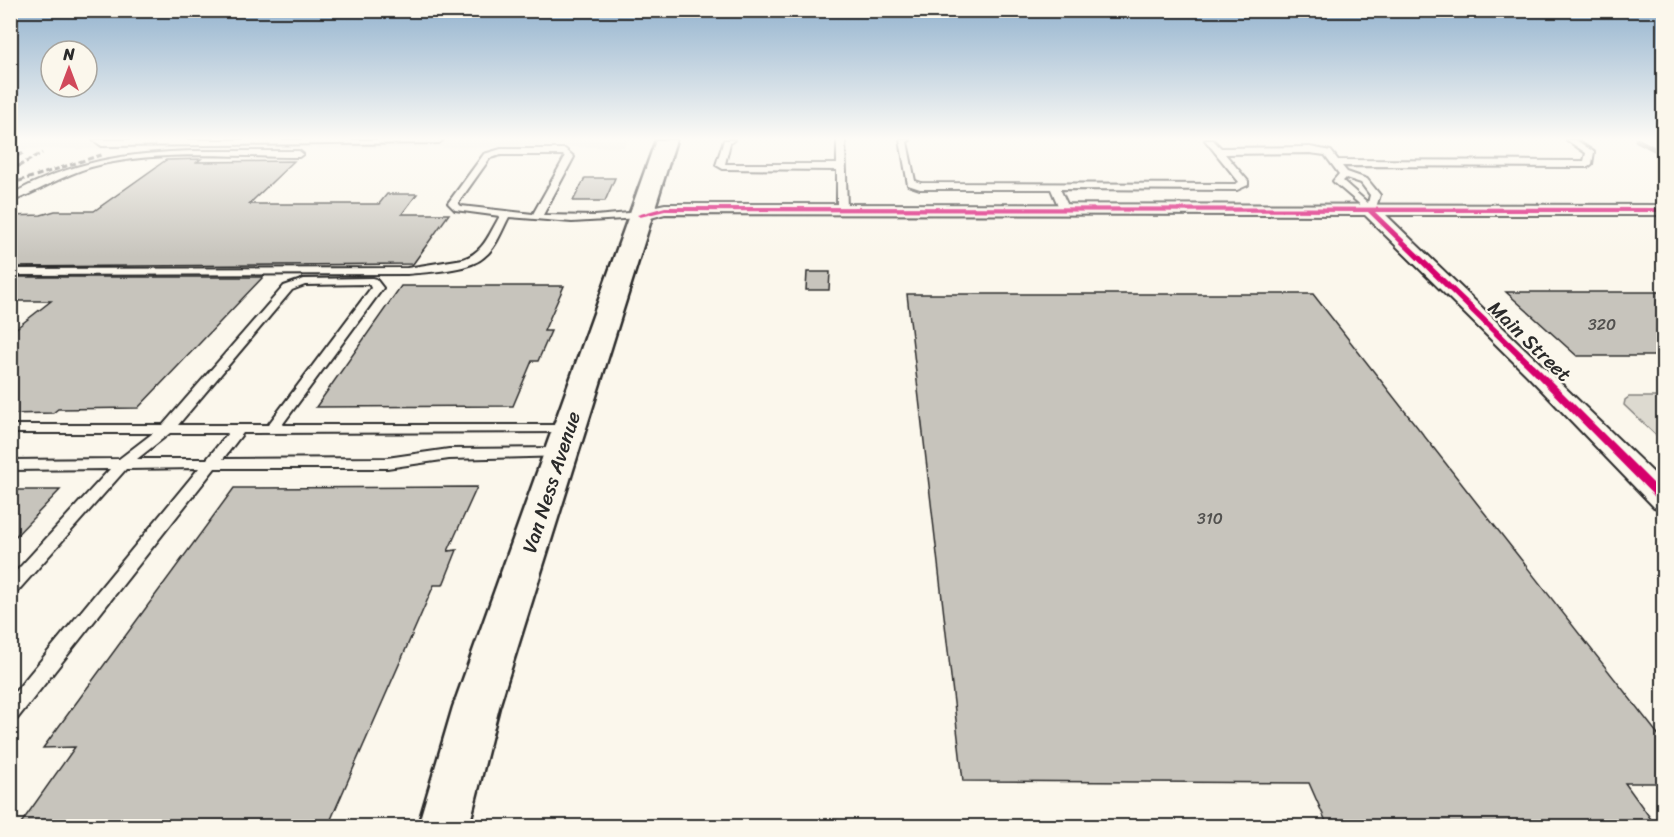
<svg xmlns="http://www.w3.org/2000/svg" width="1674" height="837" font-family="Sriracha,sans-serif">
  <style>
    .built { fill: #ebe8de }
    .green { fill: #dddad0; stroke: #84827e; stroke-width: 1.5 }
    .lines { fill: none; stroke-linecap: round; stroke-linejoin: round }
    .stream { stroke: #7b7a75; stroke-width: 5 }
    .building { fill: #c7c4bc; stroke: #2b2b2b; stroke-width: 1.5 }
    .lane-casing { stroke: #2b2b2b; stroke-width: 4 }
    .street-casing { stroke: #2b2b2b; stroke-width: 4 }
    .secondary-casing { stroke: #2b2b2b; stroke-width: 5 }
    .lane { fill: #fbf7ec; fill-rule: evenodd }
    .street { fill: #fbf7ec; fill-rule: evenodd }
    .secondary { fill: #fbf7ec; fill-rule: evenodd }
    .rail { stroke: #2b2b2b; stroke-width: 3; stroke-dasharray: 6 3; stroke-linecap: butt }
    .cycleway-casing { stroke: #fbf7ec; stroke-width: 4 }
    .cycleway { fill: #d6006c; fill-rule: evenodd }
    .labels { text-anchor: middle; stroke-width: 4.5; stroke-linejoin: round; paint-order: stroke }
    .number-label { font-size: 16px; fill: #52514f }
    .street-label { font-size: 20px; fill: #2b2b2b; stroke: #fbf7ec }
  </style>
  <rect width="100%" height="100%" fill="#fbf7ec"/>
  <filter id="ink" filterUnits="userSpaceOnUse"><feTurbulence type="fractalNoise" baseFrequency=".0167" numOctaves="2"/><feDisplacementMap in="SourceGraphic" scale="12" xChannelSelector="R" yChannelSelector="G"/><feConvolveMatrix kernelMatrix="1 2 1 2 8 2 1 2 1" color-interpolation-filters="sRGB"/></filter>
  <g filter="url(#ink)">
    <path class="built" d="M 11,140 L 628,140 L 624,147 L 14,149 L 11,151 Z"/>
    <path class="green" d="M 1629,397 L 1663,397 L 1663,442 L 1624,405 L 1625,400 Z"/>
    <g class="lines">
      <path class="stream" d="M 1637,140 L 1664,154"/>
    </g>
    <path class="building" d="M 201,159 L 197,162 L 294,161 L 249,204 L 379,204 L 387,194 L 417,194 L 402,214 L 449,214 L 413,264 L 10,267 L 10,216 L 41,215 L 55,211 L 94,211 L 166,160 Z
      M 585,178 L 615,178 L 605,201 L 573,201 Z
      M 807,272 L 830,272 L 829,290 L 806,290 Z
      M 10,277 L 263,277 L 138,408 L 58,409 L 53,413 L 10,414 L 10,333 L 51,301 L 10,301 Z
      M 401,286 L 564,286 L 544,331 L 551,331 L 538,361 L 532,361 L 513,406 L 316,407 Z
      M 1506,292 L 1664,292 L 1664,356 L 1577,356 Z
      M 907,294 L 1313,294 L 1664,742 L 1664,783 L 1625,783 L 1656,826 L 1328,826 L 1309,783 L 963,781 Z
      M 477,487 L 448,551 L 457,550 L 443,585 L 434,585 L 328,826 L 19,826 L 75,747 L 43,748 L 234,488 Z
      M 10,490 L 60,490 L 10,542 Z"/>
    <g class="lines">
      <defs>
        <path id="lane" d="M 93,140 L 443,140 L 439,143 L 102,146 Z
          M 724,140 L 734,140 L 730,143 L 725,164 L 837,164 L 837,140 L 845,140 L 847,209 L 842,212 L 837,209 L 837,170 L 723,169 L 716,165 Z
          M 900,140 L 910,140 L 907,142 L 915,181 L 921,183 L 1235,184 L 1239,182 L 1205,140 L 1213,140 L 1221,148 L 1310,147 L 1331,151 L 1338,160 L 1584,161 L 1586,153 L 1567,140 L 1576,140 L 1594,152 L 1592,164 L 1588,167 L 1342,166 L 1347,172 L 1367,179 L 1380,195 L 1375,210 L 1370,213 L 1335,183 L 1333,181 L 1339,174 L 1325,155 L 1310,153 L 1225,154 L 1248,181 L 1248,185 L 1237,190 L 1060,189 L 1070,210 L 1065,213 L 1060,210 L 1051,189 L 920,189 L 908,185 ZM 1346,178 L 1361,183 L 1370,195 L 1368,203 L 1343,181 Z
          M 1659,140 L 1664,140 L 1664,143 L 1660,142 Z
          M 501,149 L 565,149 L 574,157 L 543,215 L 595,216 L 640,212 L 645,215 L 640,218 L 572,222 L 509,217 C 502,230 496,248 484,257 C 469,271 427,272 407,274 L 10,275 L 10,269 L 407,268 L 463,259 C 484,252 489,234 500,216 L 455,210 L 448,203 L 484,154 ZM 501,155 L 563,155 L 565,157 L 533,214 L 461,206 L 458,203 L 490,158 Z
          M 194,151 L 299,151 L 303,154 L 299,157 C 231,157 158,149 91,167 C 62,175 38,192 10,202 L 10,195 C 71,161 126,153 194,151 Z
          M 372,278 L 376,279 L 383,288 L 282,425 L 568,425 L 573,426 L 575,429 L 573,432 L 243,433 L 223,459 L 387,458 L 449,449 L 560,448 L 567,453 L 565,456 L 449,459 L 387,468 L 215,468 L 17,719 L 10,721 L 10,698 L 199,468 L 126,469 L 16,593 L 10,595 L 10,578 L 110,469 L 10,470 L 10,460 L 119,459 L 153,433 L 10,433 L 10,425 L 163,425 L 284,286 L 304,279 ZM 369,284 L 371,288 L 268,425 L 178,425 L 292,290 L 305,285 ZM 170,433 L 228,433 L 207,459 L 137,459 Z"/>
        <path id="street" d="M 665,204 L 1664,205 L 1664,215 L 1386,215 L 1664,483 L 1664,510 L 1654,507 L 1527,375 L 1365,215 L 665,214 L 640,221 L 633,219 L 631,215 L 633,211 Z"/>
        <path id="secondary" d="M 656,140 L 676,140 L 499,707 L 469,826 L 418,826 L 453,707 Z"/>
      </defs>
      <use href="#lane" class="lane-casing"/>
      <use href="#street" class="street-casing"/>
      <use href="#secondary" class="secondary-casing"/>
      <use href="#lane" class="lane"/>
      <use href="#street" class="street"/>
      <use href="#secondary" class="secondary"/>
      <path class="rail" d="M 10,160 L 23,153
        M 10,171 L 42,153
        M 10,184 L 104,154"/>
      <defs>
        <path id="cycleway" d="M 665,207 L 1664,208 L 1664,212 L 1375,212 L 1538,368 L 1664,494 L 1664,503 L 1660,502 L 1532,372 L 1368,212 L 665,211 L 640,217 L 637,215 Z"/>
      </defs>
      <use href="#cycleway" class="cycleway-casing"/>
      <use href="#cycleway" class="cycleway"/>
    </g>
  </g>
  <linearGradient id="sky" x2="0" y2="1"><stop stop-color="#92b2ce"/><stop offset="0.54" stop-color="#fdfbf6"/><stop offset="1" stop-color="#fdfbf6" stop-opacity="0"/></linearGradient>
  <rect width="1674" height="257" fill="url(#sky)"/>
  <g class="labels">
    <g class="number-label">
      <text x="1602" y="330">320</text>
      <text x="1210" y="524">310</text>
    </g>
    <g class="street-label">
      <text transform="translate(1530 341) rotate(44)" y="7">Main Street</text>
      <text transform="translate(551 482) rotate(-72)" y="7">Van Ness Avenue</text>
    </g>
  </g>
  <rect width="1674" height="837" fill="none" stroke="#fbf7ec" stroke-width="36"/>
  <rect x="18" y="18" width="1638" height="801" fill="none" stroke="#2b2b2b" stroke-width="2" filter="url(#ink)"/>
  <g transform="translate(69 69)"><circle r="28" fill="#fbf7ec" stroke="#a8a59f" stroke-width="1.5"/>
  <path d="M0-4.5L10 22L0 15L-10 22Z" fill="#d1495b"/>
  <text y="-9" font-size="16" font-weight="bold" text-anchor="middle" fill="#2b2b2b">N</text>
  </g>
</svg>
